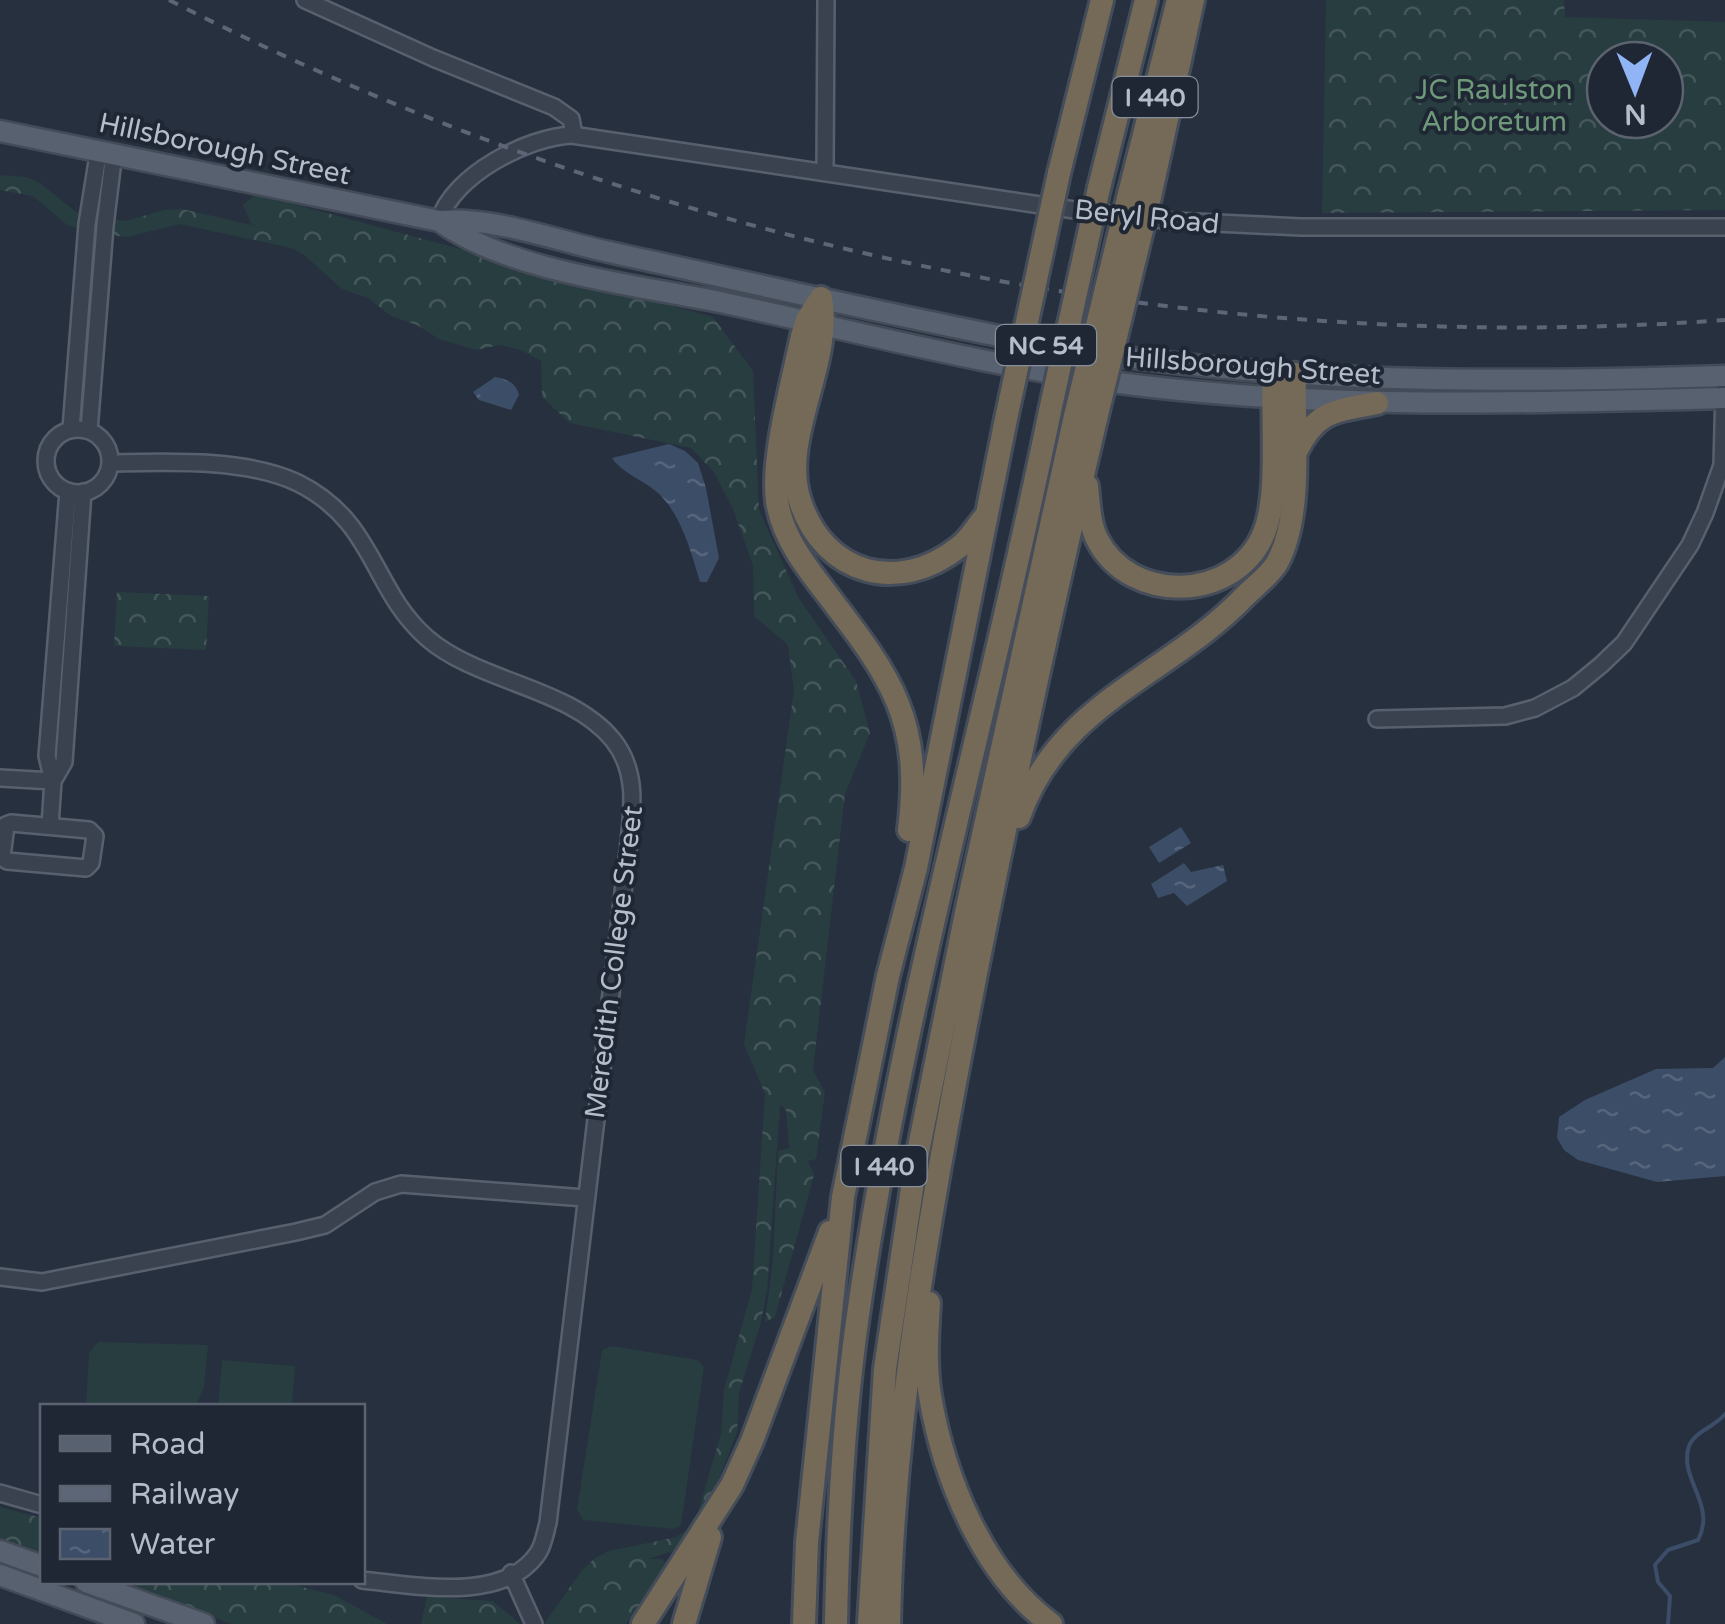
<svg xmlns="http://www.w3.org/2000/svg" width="1725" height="1624" font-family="'Varela Round',sans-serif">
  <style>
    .grass { fill: #283d40 }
    .forest { fill: url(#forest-crowns); fill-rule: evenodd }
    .water { fill: url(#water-ripples) }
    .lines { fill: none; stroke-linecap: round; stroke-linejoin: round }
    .stream { stroke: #3c4d67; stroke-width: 4 }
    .minor-casing { stroke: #58606d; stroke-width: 20 }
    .major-casing { stroke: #434b58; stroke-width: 25 }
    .highway-casing { stroke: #454d5a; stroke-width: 28 }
    .minor { stroke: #3a424f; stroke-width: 15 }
    .major { stroke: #58616f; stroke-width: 20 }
    .highway { stroke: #756a57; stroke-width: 22 }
    .rail { stroke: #5c6676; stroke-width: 4; stroke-dasharray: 10 10; stroke-linecap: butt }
    .highway-bridge-casing { stroke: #454d5a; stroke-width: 28; stroke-linecap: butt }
    .highway-bridge { stroke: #756a57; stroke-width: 22 }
    .labels { text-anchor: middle; stroke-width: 8; stroke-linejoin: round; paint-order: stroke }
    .shield { fill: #1f2734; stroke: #89909d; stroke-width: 2.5 }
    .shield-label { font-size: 25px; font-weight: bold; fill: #b6bdca }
    .park-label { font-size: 28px; fill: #6e9a7a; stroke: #1f2734 }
    .street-label { font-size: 28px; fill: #b6bdca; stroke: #1f2734 }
  </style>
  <defs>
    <pattern id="forest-crowns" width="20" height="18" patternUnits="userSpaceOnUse" patternTransform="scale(2.5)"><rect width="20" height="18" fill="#283d40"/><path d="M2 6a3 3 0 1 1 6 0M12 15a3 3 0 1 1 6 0" fill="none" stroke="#45575a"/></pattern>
    <pattern id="water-ripples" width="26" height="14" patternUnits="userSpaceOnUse" patternTransform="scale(2.5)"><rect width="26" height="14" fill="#3c4d67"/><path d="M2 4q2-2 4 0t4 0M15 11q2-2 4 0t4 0" fill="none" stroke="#56657b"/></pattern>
  </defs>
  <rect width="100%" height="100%" fill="#26303f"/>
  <path class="grass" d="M 98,1342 L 208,1345 L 204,1387 L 196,1406 L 86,1406 L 89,1353 Z
    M 612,1346 L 698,1360 L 704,1367 L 681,1525 L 674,1529 L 583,1520 L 577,1509 L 602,1350 Z
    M 222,1360 L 295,1366 L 292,1406 L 218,1406 Z"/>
  <path class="forest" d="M 1326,0 L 1564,0 L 1565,17 L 1725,22 L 1725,210 L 1322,213 ZM 1605,60 L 1665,60 L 1665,120 L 1605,120 Z
    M 0,175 L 26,177 L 40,183 L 76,212 L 89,218 L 126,221 L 164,210 L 182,209 L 252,225 L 243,205 L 256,194 L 713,317 L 753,371 L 759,510 L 798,597 L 856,681 L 870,733 L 845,794 L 813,1070 L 825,1092 L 816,1159 L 808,1161 L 814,1175 L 775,1317 L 765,1322 L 773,1261 L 778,1151 L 789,1148 L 786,1110 L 780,1105 L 767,1290 L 761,1322 L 739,1393 L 737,1432 L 713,1495 L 680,1549 L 648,1559 L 662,1559 L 669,1566 L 626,1624 L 544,1624 L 582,1570 L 595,1558 L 609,1551 L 677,1537 L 688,1529 L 698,1512 L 721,1434 L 724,1390 L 752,1289 L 765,1094 L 744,1044 L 794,690 L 788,645 L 754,616 L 753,565 L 733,509 L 714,472 L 691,448 L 570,423 L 542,397 L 541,361 L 521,350 L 499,345 L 476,350 L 439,339 L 417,325 L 391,316 L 368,298 L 342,289 L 303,254 L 291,248 L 180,224 L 127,237 L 87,233 L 66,224 L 33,196 L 0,190 Z
    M 117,592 L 209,596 L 206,650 L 114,646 Z
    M 0,1507 L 42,1518 L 42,1555 L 0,1540 Z
    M 114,1582 L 282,1582 L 334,1595 L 387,1624 L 232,1624 Z
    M 427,1597 L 493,1601 L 520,1624 L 421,1624 Z"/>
  <path class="water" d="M 495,377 C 507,379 516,383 519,395 L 511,410 L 479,400 L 473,392 Z
    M 669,444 L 685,451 L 698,463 L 706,488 L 719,558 L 707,582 L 700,582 C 691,552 681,514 658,493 C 644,480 623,474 612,458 Z
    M 1181,827 L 1191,843 L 1159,863 L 1149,847 Z
    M 1184,863 L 1191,872 L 1223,865 L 1227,881 L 1187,906 L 1174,893 L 1158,898 L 1151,884 Z
    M 1725,1057 L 1725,1176 L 1657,1182 L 1578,1160 L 1564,1150 L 1557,1138 L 1559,1117 L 1585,1100 L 1656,1069 L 1713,1068 Z"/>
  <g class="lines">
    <path class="stream" d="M 1668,1624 L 1670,1596 L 1658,1582 L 1655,1565 L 1668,1550 L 1698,1540 C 1717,1504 1678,1479 1689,1446 C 1695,1431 1715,1427 1725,1414"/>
    <defs>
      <path id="minor" d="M 305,0 L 433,58 L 554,107 L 571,119 L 574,135
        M 825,171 L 826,0
        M 439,221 C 453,175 527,137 572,135 L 1081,211 L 1174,221 L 1301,227 L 1725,227
        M 71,429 L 87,224 L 99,149
        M46 461a32 32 0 1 1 64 0a32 32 0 1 1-64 0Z
        M 89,431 L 105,226 L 114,152
        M 110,463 C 166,462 246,458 298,483 C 376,522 371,589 427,638 C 479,683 570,687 613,740 C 637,770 633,806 629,842 L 548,1523 C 545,1533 544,1544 538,1553 C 504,1604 414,1585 362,1580
        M 1377,719 L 1505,716 L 1535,708 L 1573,688 L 1601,665 L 1624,643 L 1690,545 L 1705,513 L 1722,465 L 1724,390
        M 0,778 L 53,781
        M 53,781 L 64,762 L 83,492
        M 11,823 L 89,830 L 95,836 L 91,863 L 86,868 L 7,861 L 2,857 L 6,825 Z
        M 50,826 L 53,781 L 47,756 L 68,491
        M 0,1277 L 42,1282 L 296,1232 L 325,1225 L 375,1192 L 401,1184 L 585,1198
        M 0,1493 L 42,1505
        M 511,1573 L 534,1624"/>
      <path id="major" d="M 0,131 L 439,221 C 496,217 553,240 609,252 C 737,280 865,309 994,335 C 1234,384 1481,384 1725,376
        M 439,221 C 508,271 635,285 720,302 C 860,332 1001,370 1143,386 C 1337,409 1531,403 1725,398
        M 0,1551 L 42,1566
        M 0,1575 L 134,1624
        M 86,1582 L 204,1624"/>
      <path id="highway" d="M 1059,173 L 1102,0
        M 1099,188 L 1146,0
        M 1129,194 L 1178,0
        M 1150,197 L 1193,0
        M 821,298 L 807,320 L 802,336 C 793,380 771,459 777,501 C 782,536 806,567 827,594 C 891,678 923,719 909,830
        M 821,298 C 833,365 779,437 800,501 C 824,575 899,595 959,547 C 969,540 976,527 984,518
        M 1297,450 C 1317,410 1336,411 1377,403
        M 1087,486 C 1089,503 1089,523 1097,539 C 1130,605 1236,602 1264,533 C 1280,493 1271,418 1274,373
        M 1019,817 C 1059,702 1170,675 1245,596 C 1255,586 1270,575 1277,563 C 1304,514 1293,428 1295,374
        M 929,1303 C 927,1334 925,1365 930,1396 C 944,1478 982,1573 1051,1624
        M 643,1624 L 732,1485 L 752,1441 L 830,1232
        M 684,1624 L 710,1537
        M 804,1624 L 807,1542 L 843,1197 L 888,976 L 916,868 L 1006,419
        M 836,1624 C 838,1523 843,1422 857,1322 C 900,1014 988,715 1050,411
        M 869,1624 L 885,1369 L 916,1162 L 967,908 L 1075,416
        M 889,1624 C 893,1421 928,1223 966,1025 C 1005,822 1049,620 1096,419"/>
    </defs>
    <use href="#minor" class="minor-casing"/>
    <use href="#major" class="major-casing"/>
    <use href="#highway" class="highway-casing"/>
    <use href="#minor" class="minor"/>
    <use href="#major" class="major"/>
    <use href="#highway" class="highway"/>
    <path class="rail" d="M 169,0 C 648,245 1188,359 1725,320"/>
    <defs>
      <path id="highway-bridge" d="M 1050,411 L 1099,188
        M 1075,416 L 1129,194
        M 1006,419 L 1059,173
        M 1096,419 L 1150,197"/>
    </defs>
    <use href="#highway-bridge" class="highway-bridge-casing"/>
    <use href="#highway-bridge" class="highway-bridge"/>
  </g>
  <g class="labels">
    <g class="shield">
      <rect x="1112.5" y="77" width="85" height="40" rx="8"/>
      <rect x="996" y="325" width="100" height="40" rx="8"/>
      <rect x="841.5" y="1146" width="85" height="40" rx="8"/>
    </g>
    <g class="shield-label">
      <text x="1155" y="106">I 440</text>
      <text x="1046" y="354">NC 54</text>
      <text x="884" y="1175">I 440</text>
    </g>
    <g class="park-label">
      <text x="1494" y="99">JC Raulston<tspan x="1494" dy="32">Arboretum</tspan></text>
    </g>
    <g class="street-label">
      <text transform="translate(225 148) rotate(12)" y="10">Hillsborough Street</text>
      <text transform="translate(1147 216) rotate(6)" y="10">Beryl Road</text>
      <text transform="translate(1253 365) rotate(4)" y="10">Hillsborough Street</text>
      <text transform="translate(613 962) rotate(-83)" y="10">Meredith College Street</text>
    </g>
  </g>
  <rect x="40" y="1404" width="325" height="180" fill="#1f2734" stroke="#5b6370" stroke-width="2.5"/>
  <rect x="60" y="1436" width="50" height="15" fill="#58616f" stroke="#5b6370" stroke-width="2.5"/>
  <text x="130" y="1454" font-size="30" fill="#b6bdca">Road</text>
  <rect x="60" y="1486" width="50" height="15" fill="#5c6676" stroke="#5b6370" stroke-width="2.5"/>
  <text x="130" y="1504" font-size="30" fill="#b6bdca">Railway</text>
  <rect x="60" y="1529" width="50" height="30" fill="url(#water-ripples)" stroke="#5b6370" stroke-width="2.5"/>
  <text x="130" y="1554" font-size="30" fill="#b6bdca">Water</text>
  <g transform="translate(1635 90) rotate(179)"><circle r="48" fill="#1f2734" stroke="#5b6370" stroke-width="2.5"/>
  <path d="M0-8L18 38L0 25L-18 38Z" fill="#90b4f5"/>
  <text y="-15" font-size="28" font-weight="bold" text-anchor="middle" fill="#b6bdca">N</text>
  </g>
</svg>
